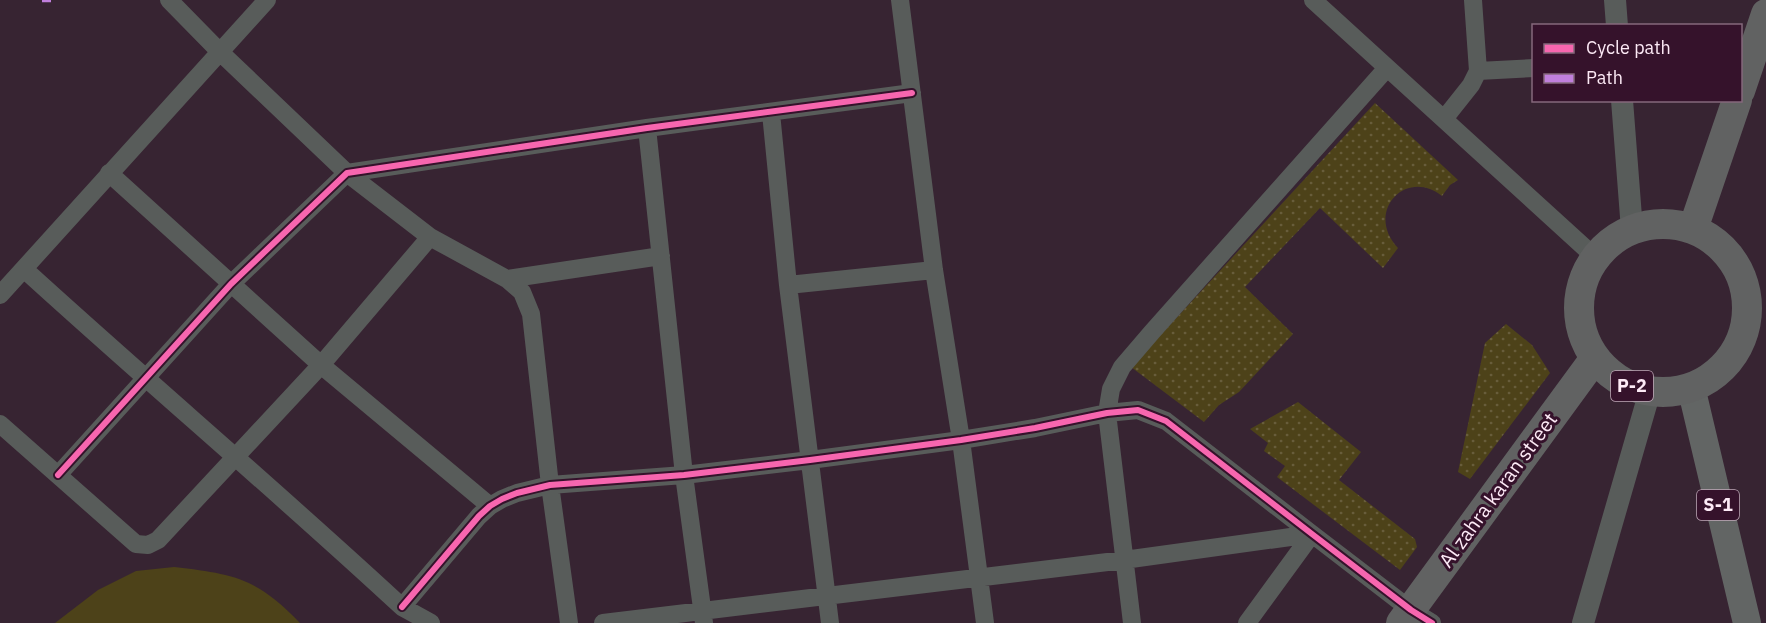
<svg xmlns="http://www.w3.org/2000/svg" width="1766" height="623" font-family="'IBM Plex Sans',sans-serif">
  <style>
    .grass { fill: #4d4219 }
    .garden { fill: url(#garden-dots) }
    .lines { fill: none; stroke-linecap: round; stroke-linejoin: round }
    .minor { stroke: #585c5a; stroke-width: 18 }
    .tertiary { stroke: #585c5a; stroke-width: 22 }
    .primary { stroke: #626564; stroke-width: 28 }
    .trunk { stroke: #616262; stroke-width: 30 }
    .quiet { stroke: #c07fdc; stroke-width: 4.5; stroke-dasharray: 9 4.5; stroke-linecap: butt }
    .cycleway-casing { stroke: #35122b; stroke-width: 10 }
    .cycleway { stroke: #f766af; stroke-width: 6 }
    .labels { text-anchor: middle; stroke-width: 6; stroke-linejoin: round; paint-order: stroke }
    .shield { fill: #35122b; stroke: #c1a9b9; stroke-width: 1.5 }
    .shield-label { font-size: 18px; font-weight: bold; fill: #fdeaf6 }
    .street-label { font-size: 20px; fill: #fdeaf6; stroke: #35122b }
  </style>
  <defs>
    <pattern id="garden-dots" width="8" height="8" patternUnits="userSpaceOnUse" patternTransform="scale(1.5)"><rect width="8" height="8" fill="#4d4219"/><path d="M2 2h.1M6 6h.1" fill="none" stroke="#685d3b" stroke-width="1.8" stroke-linecap="round"/></pattern>
  </defs>
  <rect width="100%" height="100%" fill="#372432"/>
  <path class="grass" d="M 174,567 C 234,574 257,578 300,623 L 55,623 L 98,590 L 136,571 Z"/>
  <path class="garden" d="M 1375,103 L 1458,180 L 1450,185 L 1442,196 C 1406,167 1364,212 1398,248 L 1383,268 L 1320,208 L 1245,287 L 1293,334 L 1239,392 L 1219,405 L 1204,422 L 1131,367 Z
    M 1506,324 L 1532,345 L 1550,373 L 1470,479 L 1458,472 L 1485,343 Z
    M 1298,402 L 1361,452 L 1339,480 L 1415,539 L 1417,547 L 1400,570 L 1277,477 L 1285,466 L 1264,451 L 1268,443 L 1250,429 Z"/>
  <g class="lines">
    <path class="minor" d="M 169,0 L 220,52 L 347,173 L 430,237 L 507,279 L 522,292 L 531,314 L 550,485 L 569,623
      M 900,0 L 934,270 L 961,440 L 985,623
      M 1313,0 L 1596,258
      M 1478,71 L 1534,68
      M 771,113 L 788,285 L 830,623
      M 1444,119 L 1471,85 L 1478,71 L 1473,0
      M 647,128 L 684,475 L 704,623
      M 109,173 L 321,365 L 490,506
      M 24,269 C 149,383 278,492 402,607 L 431,623
      M 507,279 L 661,256
      M 788,285 L 934,270
      M 0,295 L 267,0
      M 0,424 L 136,544 L 148,545 L 158,540 L 321,365 L 430,237
      M 58,475 L 231,284 L 347,173 L 647,128 L 912,93
      M 402,607 L 479,516 L 490,506 L 502,499 L 517,493 L 550,485 L 684,475 L 810,460 L 961,440 L 1035,428 L 1107,413 L 1138,410 L 1166,421 L 1312,534 L 1411,610 L 1432,623
      M 603,623 L 1124,560 L 1312,534 L 1247,623
      M 1132,623 L 1107,413 L 1111,389 L 1122,367 L 1152,332 L 1387,68"/>
    <path class="tertiary" d="M 1615,0 L 1617,26
      M 1622,100 L 1632,230
      M 1583,623 L 1650,391"/>
    <path class="primary" d="M 1691,387 L 1747,623"/>
    <path class="trunk" d="M 1740,91 L 1766,14
      M1579 308a84 84 0 1 1 168 0a84 84 0 1 1-168 0Z
      M 1693,229 L 1737,100
      M 1401,623 L 1595,358"/>
    <path class="quiet" d="M 42,0 L 52,0"/>
    <defs>
      <path id="cycleway" d="M 58,475 L 231,284 L 347,173 L 647,128 L 912,93
        M 402,607 L 479,516 L 490,506 L 502,499 L 517,493 L 550,485 L 684,475 L 810,460 L 961,440 L 1035,428 L 1107,413 L 1138,410 L 1166,421 L 1312,534 L 1411,610 L 1432,623"/>
    </defs>
    <use href="#cycleway" class="cycleway-casing"/>
    <use href="#cycleway" class="cycleway"/>
  </g>
  <g class="labels">
    <g class="shield">
      <rect x="1611" y="371" width="42" height="30" rx="4.5"/>
      <rect x="1697" y="490" width="42" height="30" rx="4.5"/>
    </g>
    <g class="shield-label">
      <text x="1632" y="392">P-2</text>
      <text x="1718" y="511">S-1</text>
    </g>
    <g class="street-label">
      <text transform="translate(1498 490) rotate(-54)" y="7">Al zahra karan street</text>
    </g>
  </g>
  <rect x="1532" y="24" width="210" height="78" fill="#35122b" stroke="#85687c" stroke-width="1.5"/>
  <rect x="1544" y="44" width="30" height="9" fill="#f766af" stroke="#85687c" stroke-width="1.5"/>
  <text x="1586" y="54" font-size="18" fill="#fdeaf6">Cycle path</text>
  <rect x="1544" y="74" width="30" height="9" fill="#c07fdc" stroke="#85687c" stroke-width="1.5"/>
  <text x="1586" y="84" font-size="18" fill="#fdeaf6">Path</text>
</svg>
